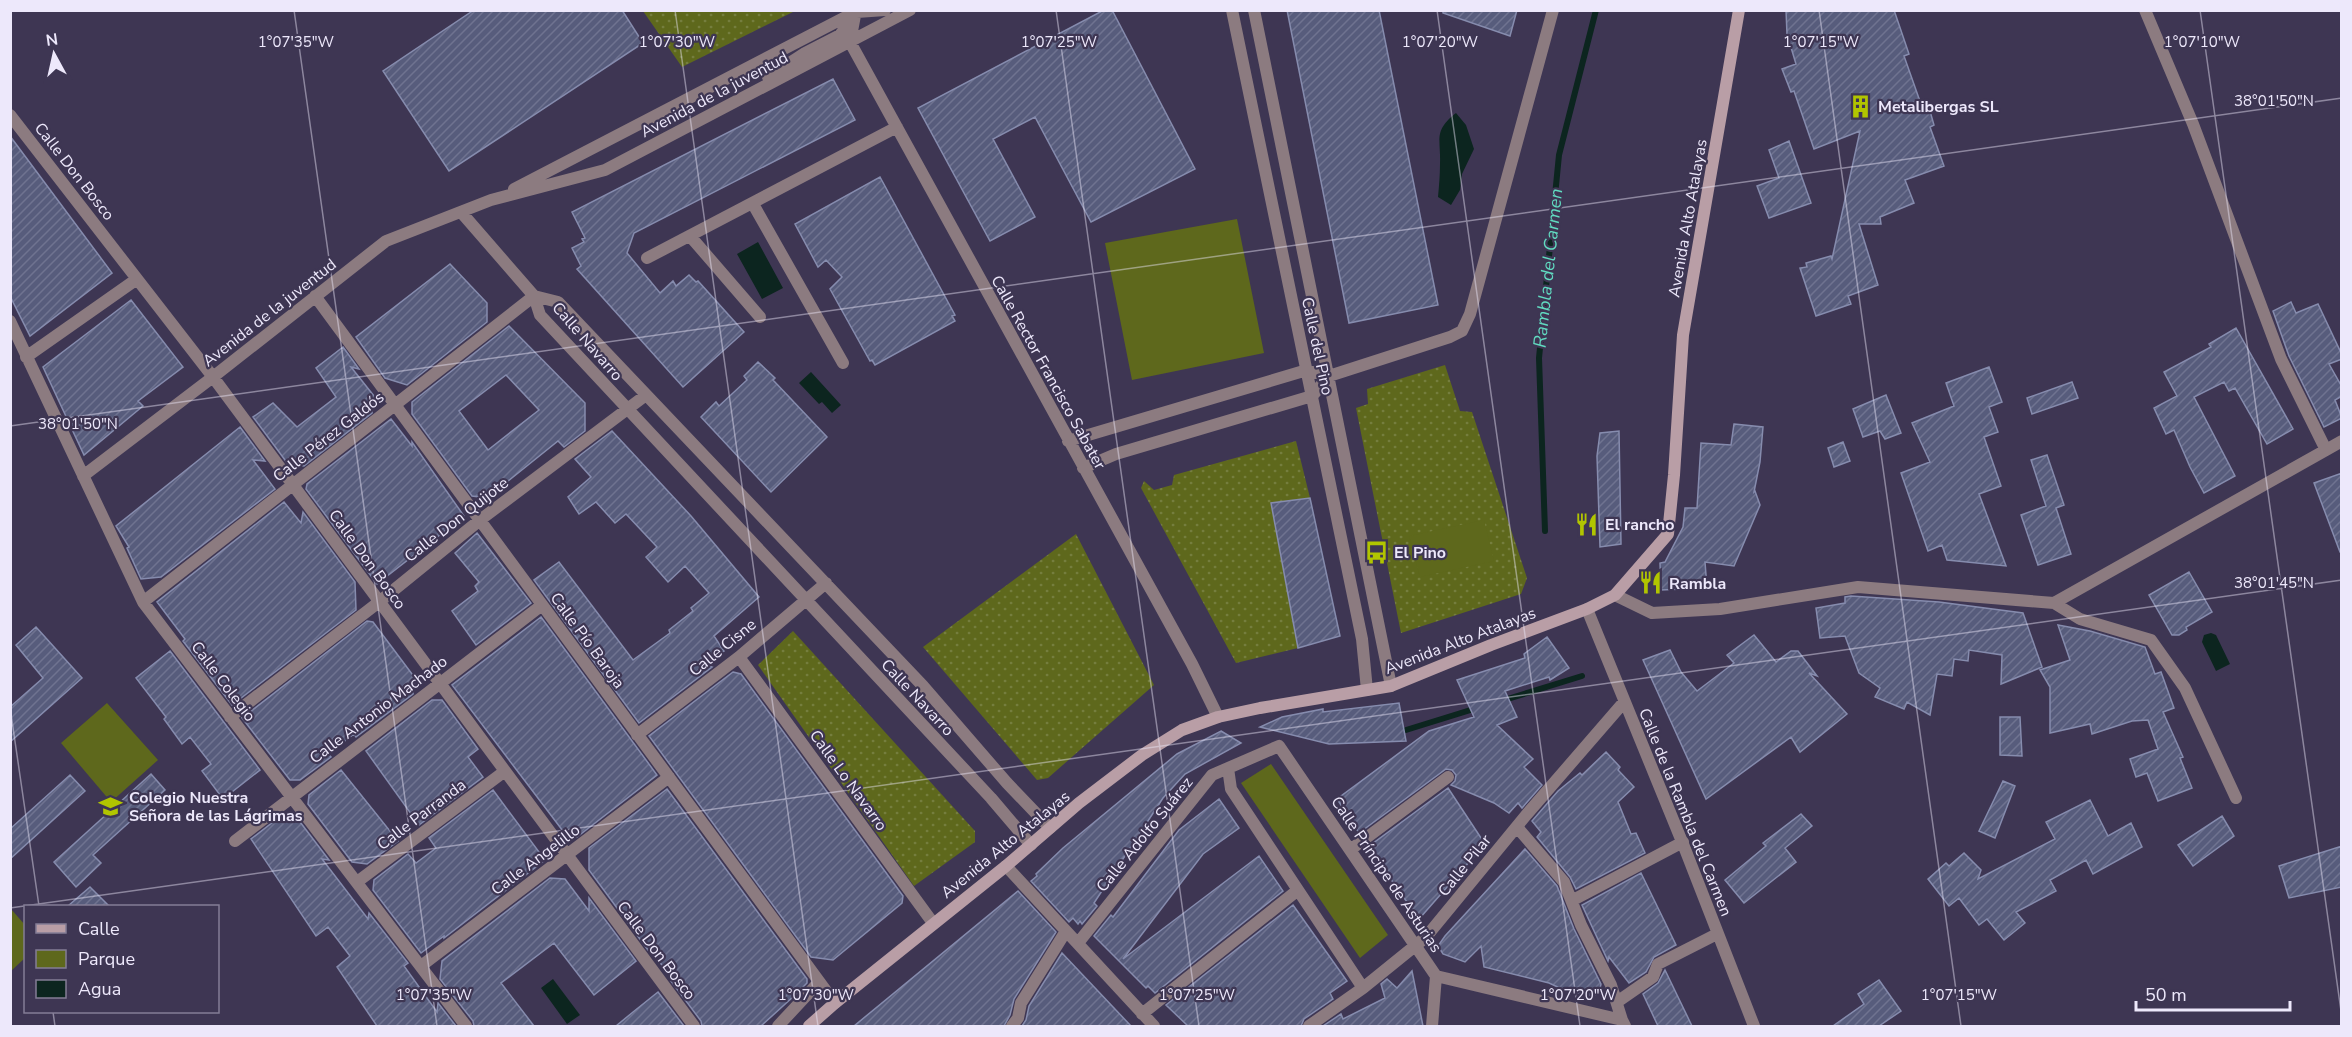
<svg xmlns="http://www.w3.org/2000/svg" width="2352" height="1037" font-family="'Nunito Sans',sans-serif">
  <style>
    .grass { fill: url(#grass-dots) }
    .park { fill: #5e681c }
    .water { fill: #0c251f }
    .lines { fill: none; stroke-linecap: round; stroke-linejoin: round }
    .stream { stroke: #0c251f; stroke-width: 6 }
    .building { fill: url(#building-hatch); stroke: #868cae; stroke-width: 1.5; fill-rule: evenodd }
    .minor { stroke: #8c7b80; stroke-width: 12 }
    .secondary { stroke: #b99ea6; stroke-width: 12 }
    .ticks { fill: none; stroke: #ede8fb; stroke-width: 1.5; stroke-opacity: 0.45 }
    .labels { text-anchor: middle; stroke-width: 4.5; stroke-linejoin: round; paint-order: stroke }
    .street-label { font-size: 16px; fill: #ede8fb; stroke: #3e3653 }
    .poi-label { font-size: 16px; font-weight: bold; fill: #ede8fb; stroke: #3e3653; text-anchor: start }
    .water-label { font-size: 18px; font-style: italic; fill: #61dbc1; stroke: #3e3653 }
    .ticks-label { font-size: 15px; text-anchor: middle; fill: #ede8fb; stroke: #3e3653; stroke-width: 4.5; stroke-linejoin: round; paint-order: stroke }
  </style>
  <defs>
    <pattern id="grass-dots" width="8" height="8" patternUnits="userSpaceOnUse" patternTransform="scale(1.5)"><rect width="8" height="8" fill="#5e681c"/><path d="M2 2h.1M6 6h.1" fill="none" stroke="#757e3e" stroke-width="1.8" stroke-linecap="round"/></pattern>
    <pattern id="building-hatch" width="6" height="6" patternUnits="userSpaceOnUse" patternTransform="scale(1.5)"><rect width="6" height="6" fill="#575c7c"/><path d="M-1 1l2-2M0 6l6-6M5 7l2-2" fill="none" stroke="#6f7390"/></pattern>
  </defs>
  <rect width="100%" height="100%" fill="#3e3653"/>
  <path class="grass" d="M 643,11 L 795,11 L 682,67 Z
    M 1445,365 L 1460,411 L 1472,412 L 1527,578 L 1521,594 L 1401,633 L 1356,408 L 1368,404 L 1367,389 Z
    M 1296,441 L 1310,498 L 1271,503 L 1298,648 L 1236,663 L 1141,488 L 1144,481 L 1154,490 L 1172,485 L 1174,475 Z
    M 1076,534 L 1154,685 L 1048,778 L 1037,780 L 923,647 Z
    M 793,631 L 975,831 L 975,842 L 914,886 L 758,665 Z"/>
  <path class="park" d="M 1237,219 L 1264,353 L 1132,380 L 1105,243 Z
    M 1484,520 L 1494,561 L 1420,577 L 1409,536 Z
    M 107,703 L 158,760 L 111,802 L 61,743 Z
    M 1271,764 L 1388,935 L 1360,958 L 1241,783 Z
    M 11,909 L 25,925 L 26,957 L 11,971 Z"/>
  <path class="water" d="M 1456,113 L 1466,125 L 1474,149 L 1462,174 L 1460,190 L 1451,205 L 1438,197 C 1439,186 1440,175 1440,164 C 1441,139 1433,131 1456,113 Z
    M 758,242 L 783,288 L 762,299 L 737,254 Z
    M 811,372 L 841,405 L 832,413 L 822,402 L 819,404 L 799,383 Z
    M 2211,633 L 2216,635 L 2230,664 L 2216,671 L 2202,642 L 2204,635 Z
    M 553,979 L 580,1015 L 567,1024 L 541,988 Z"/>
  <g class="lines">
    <path class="stream" d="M 1545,531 L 1539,358 L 1559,155 L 1596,10
      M 1501,701 L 1582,676
      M 1406,730 L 1477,708"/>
  </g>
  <path class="building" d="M 474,10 L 622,10 L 643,43 L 449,171 L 383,71 Z
    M 1104,10 L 1112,10 L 1195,169 L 1091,222 L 1035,117 L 993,139 L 1035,217 L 990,241 L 918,108 Z
    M 1287,10 L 1379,10 L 1438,305 L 1349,323 Z
    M 1443,10 L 1517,10 L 1510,36 L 1443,13 Z
    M 1786,10 L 1894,10 L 1909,54 L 1904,56 L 1922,107 L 1928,104 L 1934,125 L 1930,127 L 1944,166 L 1905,180 L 1914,203 L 1880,217 L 1881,224 L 1859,224 L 1878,285 L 1848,296 L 1851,304 L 1816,316 L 1800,268 L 1807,267 L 1806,263 L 1831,256 L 1832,259 L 1860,131 L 1814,149 L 1794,91 L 1791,92 L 1782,69 L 1796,64 L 1787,34 Z
    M 833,79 L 855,120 L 634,233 L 627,253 L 660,293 L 673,281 L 676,286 L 689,275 L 696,282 L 698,281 L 744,332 L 683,387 L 577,269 L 581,266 L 572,248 L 584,242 L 582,239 L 585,238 L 572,212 Z
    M 10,136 L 112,273 L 30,336 L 10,296 Z
    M 1789,141 L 1811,203 L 1769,218 L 1757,186 L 1779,178 L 1769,150 Z
    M 880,177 L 955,315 L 952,316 L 955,321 L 875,365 L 872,360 L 870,361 L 830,289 L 842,277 L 826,260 L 818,267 L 795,224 Z
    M 450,264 L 487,303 L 487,322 L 407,385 L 385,378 L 356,337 Z
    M 131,300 L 183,367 L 138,401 L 143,406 L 84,455 L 43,367 Z
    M 2291,302 L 2296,313 L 2318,304 L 2342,355 L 2342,359 L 2329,364 L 2342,387 L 2342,396 L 2335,400 L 2342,418 L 2324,427 L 2289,356 L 2273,311 Z
    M 509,326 L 585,403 L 585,431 L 564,447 L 558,441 L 487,498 L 472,496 L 412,414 L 412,402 ZM 506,375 L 539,410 L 488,450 L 459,411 Z
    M 2236,328 L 2293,429 L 2267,444 L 2235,388 L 2229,391 L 2224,382 L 2194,397 L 2235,476 L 2204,493 L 2190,467 L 2174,430 L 2166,434 L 2154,408 L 2177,396 L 2164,372 L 2211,347 L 2209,344 Z
    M 343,347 L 359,369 L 351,367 L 374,396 L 372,413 L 304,466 L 288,464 L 253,417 L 273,403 L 297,427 L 336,397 L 316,368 Z
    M 758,362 L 775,378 L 773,380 L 827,437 L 771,492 L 701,417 L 716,402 L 719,406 L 747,380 L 744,376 Z
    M 1989,367 L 2002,402 L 1989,407 L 1998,432 L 1984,437 L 2001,486 L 1979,494 L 2006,566 L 1947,560 L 1942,545 L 1928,551 L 1901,473 L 1930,462 L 1912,423 L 1954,406 L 1946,383 Z
    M 2072,382 L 2078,398 L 2032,414 L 2027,398 Z
    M 1886,395 L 1901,433 L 1885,439 L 1880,431 L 1863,437 L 1853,409 Z
    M 391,419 L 412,446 L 412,442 L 464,516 L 377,584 L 306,489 L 307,484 Z
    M 1734,424 L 1763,427 L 1760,462 L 1754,492 L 1755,491 L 1760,505 L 1734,566 L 1705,562 L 1707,588 L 1661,590 L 1660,563 L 1665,562 L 1683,527 L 1685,508 L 1697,508 L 1701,443 L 1731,445 Z
    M 240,427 L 265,461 L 253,460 L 275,489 L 161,577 L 141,579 L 127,548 L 129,547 L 116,526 Z
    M 612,431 L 691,516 L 759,597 L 714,636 L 724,651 L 705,665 L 712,667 L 639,723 L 534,580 L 559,562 L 633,660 L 670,633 L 669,630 L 693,611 L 691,608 L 709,593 L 685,566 L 668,582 L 646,557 L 657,547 L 626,514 L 615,523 L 596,502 L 579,514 L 568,497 L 591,477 L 575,459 Z
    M 1619,431 L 1621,544 L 1600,547 L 1597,456 L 1600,433 Z
    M 1843,442 L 1850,461 L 1834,467 L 1828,448 Z
    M 2047,455 L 2064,505 L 2056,508 L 2071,554 L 2038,565 L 2021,515 L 2046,506 L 2031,460 Z
    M 2342,473 L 2342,552 L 2340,552 L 2314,483 Z
    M 1310,498 L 1340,636 L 1298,648 L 1271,503 Z
    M 284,502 L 301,523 L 303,512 L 355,582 L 356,610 L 232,705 L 183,641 L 185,639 L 157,602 Z
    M 477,533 L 531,603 L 476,645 L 452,611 L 478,591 L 475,586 L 479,582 L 455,553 Z
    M 2189,572 L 2212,612 L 2186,627 L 2187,630 L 2179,635 L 2172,635 L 2149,595 Z
    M 1851,596 L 1939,602 L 2023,613 L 2042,667 L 2001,684 L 2002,655 L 1969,650 L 1968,661 L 1954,659 L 1952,676 L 1937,674 L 1930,715 L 1907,702 L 1904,709 L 1875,697 L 1880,688 L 1859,673 L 1845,636 L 1820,638 L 1816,608 L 1845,603 L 1845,597 Z
    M 541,617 L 657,775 L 577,837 L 566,835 L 452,685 Z
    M 367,621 L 373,622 L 415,678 L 413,694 L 356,737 L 354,734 L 328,754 L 331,757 L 300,780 L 290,780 L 242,718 Z
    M 2058,625 L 2090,631 L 2145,647 L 2155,674 L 2161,672 L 2174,708 L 2163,712 L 2183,757 L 2180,758 L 2192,788 L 2158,801 L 2147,773 L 2136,777 L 2130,759 L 2158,749 L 2148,720 L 2132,721 L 2092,734 L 2090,724 L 2050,733 L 2050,687 L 2040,670 L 2070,660 Z
    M 36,627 L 82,678 L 10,742 L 10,707 L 43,678 L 16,645 Z
    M 1754,635 L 1776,662 L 1791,651 L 1798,651 L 1817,676 L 1809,673 L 1847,714 L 1800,752 L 1791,737 L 1706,799 L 1643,660 L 1670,650 L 1681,672 L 1697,691 L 1734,663 L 1727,655 Z
    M 1547,637 L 1569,668 L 1550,680 L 1549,677 L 1505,691 L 1517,717 L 1497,725 L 1533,759 L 1524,767 L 1542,785 L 1522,808 L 1518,803 L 1509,813 L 1494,803 L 1451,785 L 1455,781 L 1456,775 L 1452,770 L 1446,769 L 1359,833 L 1337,799 L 1429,731 L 1474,717 L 1457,680 L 1525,658 L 1524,654 Z
    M 170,651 L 260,770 L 223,799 L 202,771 L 211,764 L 190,737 L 182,744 L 164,719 L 166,717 L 136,678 Z
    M 733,672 L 741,674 L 903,896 L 902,903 L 833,960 L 811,957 L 649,736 Z
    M 432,700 L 442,700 L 478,749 L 468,757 L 483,777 L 419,825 L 366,751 Z
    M 1399,703 L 1406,741 L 1329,744 L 1260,727 L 1282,717 L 1323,709 L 1323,712 Z
    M 2000,717 L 2020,717 L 2022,756 L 2000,755 Z
    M 1221,731 L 1241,743 L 1185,774 L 1163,798 L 1094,903 L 1097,906 L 1082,924 L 1080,921 L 1078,924 L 1073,918 L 1069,922 L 1031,881 L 1037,876 L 1036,874 L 1063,848 L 1177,754 Z
    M 1606,752 L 1620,767 L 1618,770 L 1634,787 L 1618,802 L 1631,834 L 1636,833 L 1645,853 L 1576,889 L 1570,877 L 1537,837 L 1541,832 L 1532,821 L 1558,791 L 1580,773 L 1582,775 Z
    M 341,770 L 398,841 L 367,864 L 352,862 L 308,804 L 309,795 Z
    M 151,774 L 165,790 L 93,855 L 101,863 L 76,887 L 54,862 Z
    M 70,775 L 85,791 L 10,859 L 10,829 Z
    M 2003,781 L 2015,786 L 1995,838 L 1979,831 Z
    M 1448,788 L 1485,844 L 1419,919 L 1368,847 Z
    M 667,789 L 807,979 L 807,983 L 794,996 L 761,1026 L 702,1026 L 701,1021 L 671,981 L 673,980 L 650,949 L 648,950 L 589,870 L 589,848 Z
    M 493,790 L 545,860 L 444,938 L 444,936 L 421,953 L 373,890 L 374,880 L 408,854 L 416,863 L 436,848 L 429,838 Z
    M 1219,799 L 1239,828 L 1203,854 L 1123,959 L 1259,856 L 1283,891 L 1155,993 L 1148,986 L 1146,988 L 1094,936 L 1111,915 L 1113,917 L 1179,830 Z
    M 2090,800 L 2108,836 L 2131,823 L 2142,847 L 2093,874 L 2086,860 L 2050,880 L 2056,891 L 2016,912 L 2025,923 L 2004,940 L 1987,919 L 1979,925 L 1959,898 L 1949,906 L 1928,879 L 1946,863 L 1949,866 L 1964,853 L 1981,870 L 1978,879 L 2055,839 L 2046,822 Z
    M 1801,814 L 1812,826 L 1785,848 L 1796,862 L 1744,903 L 1725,880 L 1766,846 L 1763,843 Z
    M 282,815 L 297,818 L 329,860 L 322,859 L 368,919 L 369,913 L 408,963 L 404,966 L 437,1012 L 438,1003 L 456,1026 L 377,1026 L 337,967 L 350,956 L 328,927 L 316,936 L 251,839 Z
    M 2222,816 L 2234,836 L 2193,866 L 2178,845 Z
    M 2342,846 L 2342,887 L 2289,898 L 2279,866 Z
    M 1525,849 L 1557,886 L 1574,929 L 1601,984 L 1599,993 L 1593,996 L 1562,989 L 1549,983 L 1484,967 L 1481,946 L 1465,962 L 1443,954 L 1438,946 L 1445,936 Z
    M 1641,873 L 1676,945 L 1654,957 L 1646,972 L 1629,983 L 1609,957 L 1608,961 L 1582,905 Z
    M 550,878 L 565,879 L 589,911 L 589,898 L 636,961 L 594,995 L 554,943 L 501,983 L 534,1026 L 474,1026 L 473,1021 L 440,979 L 442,961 Z
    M 90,887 L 109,906 L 68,906 Z
    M 1018,891 L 1056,932 L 1014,999 L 1010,1015 L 1004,1026 L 854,1026 Z
    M 1293,905 L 1347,981 L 1330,993 L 1333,999 L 1304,1019 L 1301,1026 L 1188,1026 L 1166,1005 Z
    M 1062,953 L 1131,1026 L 1022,1026 L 1026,1020 L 1029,1006 Z
    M 1665,970 L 1692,1026 L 1658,1026 L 1643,994 L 1658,983 Z
    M 1412,971 L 1423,1026 L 1323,1026 L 1341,1014 L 1343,1019 L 1385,998 L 1381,984 L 1387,979 L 1397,988 Z
    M 1879,980 L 1901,1011 L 1879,1026 L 1833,1026 L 1864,1004 L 1858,994 Z
    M 658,992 L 684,1026 L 616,1026 L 633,1012 Z"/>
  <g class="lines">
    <path class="minor" d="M 856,10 L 850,42 L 1192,664 L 1218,717
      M 1232,10 L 1362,639 L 1367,690
      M 1254,10 L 1391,686
      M 2145,10 L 2193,124 L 2281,359 L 2326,450
      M 768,77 L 805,53 L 840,35 L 857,12 L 885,10
      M 10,115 L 213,377 L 694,1026
      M 514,189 L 859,10
      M 753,204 L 843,363
      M 461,212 L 534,296 L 540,315 L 991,798 L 1031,845
      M 690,236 L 760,317
      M 647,258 L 897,127
      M 315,296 L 835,1003
      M 534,296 L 558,302 L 923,686 L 1007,783 L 1050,828
      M 10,321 L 143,602 L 466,1026
      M 26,357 L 137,279
      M 1068,441 L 1307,370 L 1329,376
      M 1083,468 L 1116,454 L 1312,396 L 1329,376 L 1450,337 L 1462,331 L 1470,314 L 1553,10
      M 83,476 L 213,377 L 386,241 L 491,200 L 605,170 L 910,10
      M 1615,595 L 1652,613 L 1720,609 L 1858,587 L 2054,603 L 2342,441
      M 143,602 L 534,296
      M 2054,603 L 2080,619 L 2151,640 L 2185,688 L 2236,798
      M 1587,609 L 1685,849 L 1754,1026
      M 739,657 L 933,923
      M 230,717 L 379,602 L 480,520 L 646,395
      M 637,735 L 739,657 L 826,583
      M 1228,768 L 1231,789 L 1363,988
      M 1517,827 L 1564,882 L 1581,925 L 1611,985 L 1622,1020
      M 235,841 L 542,605
      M 1350,850 L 1448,777
      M 1006,866 L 1154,1026
      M 357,882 L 505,771
      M 1573,900 L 1683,842
      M 1078,943 L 1212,775 L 1279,746 L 1436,976 L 1622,1020 L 1625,1026
      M 421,966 L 669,777
      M 1617,1002 L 1653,977 L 1658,964 L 1717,934
      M 1142,1014 L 1298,890
      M 778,1026 L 819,982
      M 1012,1026 L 1018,1018 L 1021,1003 L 1066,931
      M 1309,1026 L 1363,988 L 1426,937 L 1527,814 L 1624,702
      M 1432,1026 L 1436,976"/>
    <path class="secondary" d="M 809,1026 L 835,1003 L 1006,866 L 1079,803 L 1142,755 L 1182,730 L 1218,717 L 1260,708 L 1391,686 L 1491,645 L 1587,609 L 1615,595 L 1668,534 L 1674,475 L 1683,335 L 1739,10"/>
  </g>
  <path class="ticks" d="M 294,10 L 437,1026M 675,10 L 818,1026M 1056,10 L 1199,1026M 1437,10 L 1580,1026M 1819,10 L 1961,1026M 2200,10 L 2342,1018M 10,426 L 2342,98M 10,707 L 39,906M 10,908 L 2342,580M 53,1012 L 55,1026"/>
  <defs>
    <symbol id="building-bare" viewBox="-9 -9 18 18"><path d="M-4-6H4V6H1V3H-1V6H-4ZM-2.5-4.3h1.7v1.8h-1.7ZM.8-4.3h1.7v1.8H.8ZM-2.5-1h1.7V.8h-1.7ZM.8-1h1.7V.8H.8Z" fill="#b1c500" stroke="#3e3653" stroke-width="2.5" paint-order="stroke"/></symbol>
    <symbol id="restaurant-bare" viewBox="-9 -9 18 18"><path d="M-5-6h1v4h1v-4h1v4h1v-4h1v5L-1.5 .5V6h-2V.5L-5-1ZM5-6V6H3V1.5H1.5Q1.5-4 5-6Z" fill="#b1c500" stroke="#3e3653" stroke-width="2.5" paint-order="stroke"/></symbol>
    <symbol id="bus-bare" viewBox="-9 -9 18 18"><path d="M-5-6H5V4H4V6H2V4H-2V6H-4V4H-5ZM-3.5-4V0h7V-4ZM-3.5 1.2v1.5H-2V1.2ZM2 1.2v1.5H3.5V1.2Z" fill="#b1c500" stroke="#3e3653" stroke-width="2.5" paint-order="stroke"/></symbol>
    <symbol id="school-bare" viewBox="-9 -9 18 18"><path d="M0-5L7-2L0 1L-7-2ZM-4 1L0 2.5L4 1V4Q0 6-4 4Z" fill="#b1c500" stroke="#3e3653" stroke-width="2.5" paint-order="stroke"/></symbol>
  </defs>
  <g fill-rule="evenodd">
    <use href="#building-bare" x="1844" y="90" width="33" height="33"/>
    <use href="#restaurant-bare" x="1570" y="508" width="33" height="33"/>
    <use href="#bus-bare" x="1360" y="536" width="33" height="33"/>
    <use href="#restaurant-bare" x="1634" y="566" width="33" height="33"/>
    <use href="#school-bare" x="94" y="790" width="33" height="33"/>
  </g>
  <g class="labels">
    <g class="street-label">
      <text transform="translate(714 94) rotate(-28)" y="6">Avenida de la juventud</text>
      <text transform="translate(75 171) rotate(52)" y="6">Calle Don Bosco</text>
      <text transform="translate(1687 218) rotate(-80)" y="6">Avenida Alto Atalayas</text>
      <text transform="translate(269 312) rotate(-38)" y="6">Avenida de la juventud</text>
      <text transform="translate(588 341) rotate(49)" y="6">Calle Navarro</text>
      <text transform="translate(1318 346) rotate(78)" y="6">Calle del Pino</text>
      <text transform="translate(1049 372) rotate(61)" y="6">Calle Rector Francisco Sabater</text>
      <text transform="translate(328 436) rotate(-38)" y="6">Calle Pérez Galdós</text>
      <text transform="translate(456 519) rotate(-38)" y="6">Calle Don Quijote</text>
      <text transform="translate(368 559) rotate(54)" y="6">Calle Don Bosco</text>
      <text transform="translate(588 640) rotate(54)" y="6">Calle Pío Baroja</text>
      <text transform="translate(1460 640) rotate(-21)" y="6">Avenida Alto Atalayas</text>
      <text transform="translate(722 647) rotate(-39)" y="6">Calle Cisne</text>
      <text transform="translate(224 681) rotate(53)" y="6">Calle Colegio</text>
      <text transform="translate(918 697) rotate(47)" y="6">Calle Navarro</text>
      <text transform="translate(378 709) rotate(-37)" y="6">Calle Antonio Machado</text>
      <text transform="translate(849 780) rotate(54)" y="6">Calle Lo Navarro</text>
      <text transform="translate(1686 812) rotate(68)" y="6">Calle de la Rambla del Carmen</text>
      <text transform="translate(421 814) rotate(-37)" y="6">Calle Parranda</text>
      <text transform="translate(1144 834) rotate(-51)" y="6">Calle Adolfo Suárez</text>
      <text transform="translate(1005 844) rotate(-39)" y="6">Avenida Alto Atalayas</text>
      <text transform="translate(535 859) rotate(-37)" y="6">Calle Angelillo</text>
      <text transform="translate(1464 865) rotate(-51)" y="6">Calle Pilar</text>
      <text transform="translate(1387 874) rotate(56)" y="6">Calle Príncipe de Asturias</text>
      <text transform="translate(657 950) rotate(53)" y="6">Calle Don Bosco</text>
    </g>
    <g class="poi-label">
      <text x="1878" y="112">Metalibergas SL</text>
      <text x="1605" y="530">El rancho</text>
      <text x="1394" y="558">El Pino</text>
      <text x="1669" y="589">Rambla</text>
      <text x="129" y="803">Colegio Nuestra<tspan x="129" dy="18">Señora de las Lágrimas</tspan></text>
    </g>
    <g class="water-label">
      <text transform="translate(1548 268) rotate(-84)" y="6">Rambla del Carmen</text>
    </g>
  </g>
  <g class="ticks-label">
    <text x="296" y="47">1°07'35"W</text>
    <text x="677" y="47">1°07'30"W</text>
    <text x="1059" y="47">1°07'25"W</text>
    <text x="1440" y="47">1°07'20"W</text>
    <text x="1821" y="47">1°07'15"W</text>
    <text x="2202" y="47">1°07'10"W</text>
    <text x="2274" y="106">38°01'50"N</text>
    <text x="78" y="429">38°01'50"N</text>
    <text x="2274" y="588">38°01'45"N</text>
    <text x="434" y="1000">1°07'35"W</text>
    <text x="816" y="1000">1°07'30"W</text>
    <text x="1197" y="1000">1°07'25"W</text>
    <text x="1578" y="1000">1°07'20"W</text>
    <text x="1959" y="1000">1°07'15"W</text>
  </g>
  <rect width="2352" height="1037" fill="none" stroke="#ede8fb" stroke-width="24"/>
  <rect x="24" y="905" width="195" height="108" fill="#3e3653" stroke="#847d96" stroke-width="1.5"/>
  <rect x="36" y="924" width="30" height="9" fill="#b99ea6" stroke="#847d96" stroke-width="1.5"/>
  <text x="78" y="935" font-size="18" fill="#ede8fb">Calle</text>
  <rect x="36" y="950" width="30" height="18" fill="#5e681c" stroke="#847d96" stroke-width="1.5"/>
  <text x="78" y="965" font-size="18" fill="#ede8fb">Parque</text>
  <rect x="36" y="980" width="30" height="18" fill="#0c251f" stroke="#847d96" stroke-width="1.5"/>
  <text x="78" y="995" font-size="18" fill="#ede8fb">Agua</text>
  <g transform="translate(54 54) rotate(352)" stroke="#3e3653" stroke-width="4.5" paint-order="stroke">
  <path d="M0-4.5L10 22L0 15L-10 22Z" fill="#ede8fb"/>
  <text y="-9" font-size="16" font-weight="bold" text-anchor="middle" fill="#ede8fb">N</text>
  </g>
  <path d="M2136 1001v9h154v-9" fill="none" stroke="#ede8fb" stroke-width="3"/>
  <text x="2145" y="1001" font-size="18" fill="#ede8fb" stroke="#3e3653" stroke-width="4.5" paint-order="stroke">50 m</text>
</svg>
